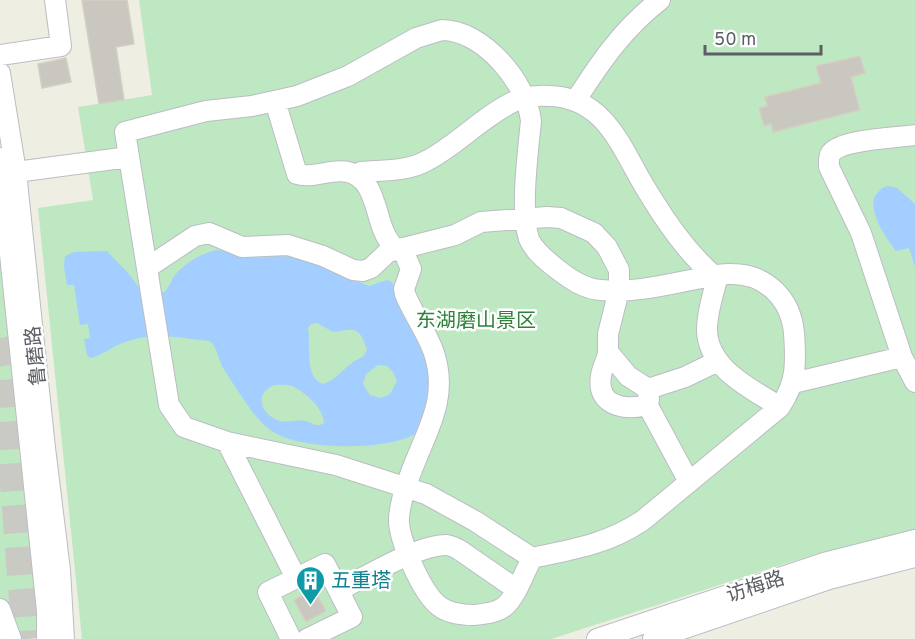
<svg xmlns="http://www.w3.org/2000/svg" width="915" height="639" font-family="Overpass,'Noto Sans SC',sans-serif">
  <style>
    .green { fill: #bee8c2 }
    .water { fill: #a3ceff; fill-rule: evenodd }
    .building { fill: #cac7c0; stroke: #d4d0c1; stroke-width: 1.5 }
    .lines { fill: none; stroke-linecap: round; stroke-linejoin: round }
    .highway-tunnel { stroke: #cacac4; stroke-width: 28; stroke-dasharray: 28 14; stroke-linecap: butt }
    .minor-casing { stroke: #bbbdc3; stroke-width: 22 }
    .minor { stroke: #fff; stroke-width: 20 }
    .labels { text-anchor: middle; stroke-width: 5; stroke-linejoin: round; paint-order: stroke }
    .park-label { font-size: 20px; fill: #2e823a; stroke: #fff }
    .street-label { font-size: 20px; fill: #5b5f65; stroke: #fff }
    .culture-label { font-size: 20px; fill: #0d838f; stroke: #fff; text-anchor: start }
  </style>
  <rect width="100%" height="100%" fill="#efeee3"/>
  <path class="green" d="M 139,0 L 915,0 L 915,531 L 816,554 L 551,639 L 82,639 L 38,208 L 93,200 L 78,107 L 152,95 Z
    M 0,238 L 41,606 L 38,628 L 31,639 L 0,639 Z"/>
  <path class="water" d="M 888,186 L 897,188 L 915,204 L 915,267 L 909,248 L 896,251 C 886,237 870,216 874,197 L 882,188 Z
    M 218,250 L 256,258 L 280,256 L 301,258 L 369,286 L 387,280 L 392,282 L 430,367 L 433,400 L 417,433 C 388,451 307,450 277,434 C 262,427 251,410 242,397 C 235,387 228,376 222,366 C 218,357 217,347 210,341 C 176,338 154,330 120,344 C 111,348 103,354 94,357 L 90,358 L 87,355 L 84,339 L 90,338 L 88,324 L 80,325 L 74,285 L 67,285 L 64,267 L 65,256 L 74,252 L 107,251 L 130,275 L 143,293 L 147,295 L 165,292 C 170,286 171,280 175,275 C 185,263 203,252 218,250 ZM 317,323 L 333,332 C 355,329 359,325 367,350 L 363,357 C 347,362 338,380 323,384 C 304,378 311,345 308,328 L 311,324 ZM 378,365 L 387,366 L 393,372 L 397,381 L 390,394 L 381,398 L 370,395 L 363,384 L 366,374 ZM 275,385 C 282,385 289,384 294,387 C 306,393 324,409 324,423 C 316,428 313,423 306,421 C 296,419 286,424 277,420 C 259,412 255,392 275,385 Z"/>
  <path class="building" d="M 82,0 L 127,0 L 134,44 L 116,47 L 124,100 L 99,104 Z
    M 860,56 L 865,73 L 851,77 L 860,110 L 773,132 L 771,124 L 764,126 L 759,108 L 767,106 L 765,97 L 821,83 L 816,66 Z
    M 66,58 L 71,82 L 42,88 L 38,64 Z
    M 314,589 L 326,611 L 306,622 L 294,600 Z"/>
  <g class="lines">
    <path class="highway-tunnel" d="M 0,338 L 5,367 L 26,639"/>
    <defs>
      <path id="minor" d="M 442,30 C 483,30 527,83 531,121 C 528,151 520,212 529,239 C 534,251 547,261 557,269 C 570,279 584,289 601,290 C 633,293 665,285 696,279 C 708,277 720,273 732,274 C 766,274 791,299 794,333 C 796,362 797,382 780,407 L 642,521 C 605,545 574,549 532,558 L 475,521 L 426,494 L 336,465 L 227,442 L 184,427 L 169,405 L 125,132 L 206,111 L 252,106 L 297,96 L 348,76 L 416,38 Z
        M 0,55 L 61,46 L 55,0
        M 0,73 L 16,172 L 45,448 L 60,570 L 64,639
        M 576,100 C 601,61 623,29 660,0
        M 275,101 L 297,174 C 313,179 332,168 348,172 C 375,178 375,214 385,234 C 387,239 391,244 395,249
        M 915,135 C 897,138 842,139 831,153 C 828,158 829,162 829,167 L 861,233 L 902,357 L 915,382
        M 0,158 L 47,611 L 47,639
        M 16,172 L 129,157
        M 356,175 L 361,172 C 384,170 407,172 428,160 C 458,144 483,116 515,101 C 526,96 539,95 551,96 C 610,99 623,155 651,197 C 668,225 689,254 713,275
        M 402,248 L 411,269 L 404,289 L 405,294 C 413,314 427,332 434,353 C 451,405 420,439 406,487
        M 147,268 L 195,236 L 209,233 L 242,247 L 288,245 L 323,256 L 353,270 L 363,271 L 371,268 L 388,252 L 455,235 L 481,222 L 547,217 L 561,218 L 594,233 L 607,247 L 619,270 L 619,290 L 608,334 L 608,352 L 628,376 L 648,389 L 685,377 L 718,361
        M 718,275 C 714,292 707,311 707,329 C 707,369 752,389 780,407
        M 608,352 C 607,361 602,367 601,376 C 596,405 623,410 644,406 L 649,400 L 648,389
        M 793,383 L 902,357
        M 647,404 L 689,482
        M 227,442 L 296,578
        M 405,487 C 403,498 398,511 399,523 C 401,544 422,593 439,606 C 449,614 462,615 474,615 C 484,614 497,613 505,606 C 516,597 525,571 532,558
        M 339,590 C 366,577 419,544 447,545 C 453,546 456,548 461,551 L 516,589
        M 0,609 L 11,639
        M 291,639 L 268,592 L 325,564 L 352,617 L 307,639
        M 597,639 L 824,563 L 915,540
        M 653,639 L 829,579 L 915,557"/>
    </defs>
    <use href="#minor" class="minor-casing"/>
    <use href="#minor" class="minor"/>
  </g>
  <defs>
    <symbol id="building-pin" viewBox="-11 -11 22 30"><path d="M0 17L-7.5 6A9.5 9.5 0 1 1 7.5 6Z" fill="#0f9aa8" stroke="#fff"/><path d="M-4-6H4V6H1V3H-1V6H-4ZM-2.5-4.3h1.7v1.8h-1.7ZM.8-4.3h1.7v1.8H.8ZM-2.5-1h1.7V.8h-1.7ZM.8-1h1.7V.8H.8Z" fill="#fff"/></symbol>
  </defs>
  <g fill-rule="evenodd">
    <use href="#building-pin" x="294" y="564" width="33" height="45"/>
  </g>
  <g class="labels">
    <g class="park-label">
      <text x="476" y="327">东湖磨山景区</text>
    </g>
    <g class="street-label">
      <text transform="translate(35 356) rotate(-96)" y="7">鲁磨路</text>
      <text transform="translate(755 586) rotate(-18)" y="7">访梅路</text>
    </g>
    <g class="culture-label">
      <text x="331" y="587">五重塔</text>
    </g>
  </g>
  <path d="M705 45v9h116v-9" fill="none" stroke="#5b5f65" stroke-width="3"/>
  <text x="714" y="45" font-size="18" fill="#5b5f65" stroke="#ffffff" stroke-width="4.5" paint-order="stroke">50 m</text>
</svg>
